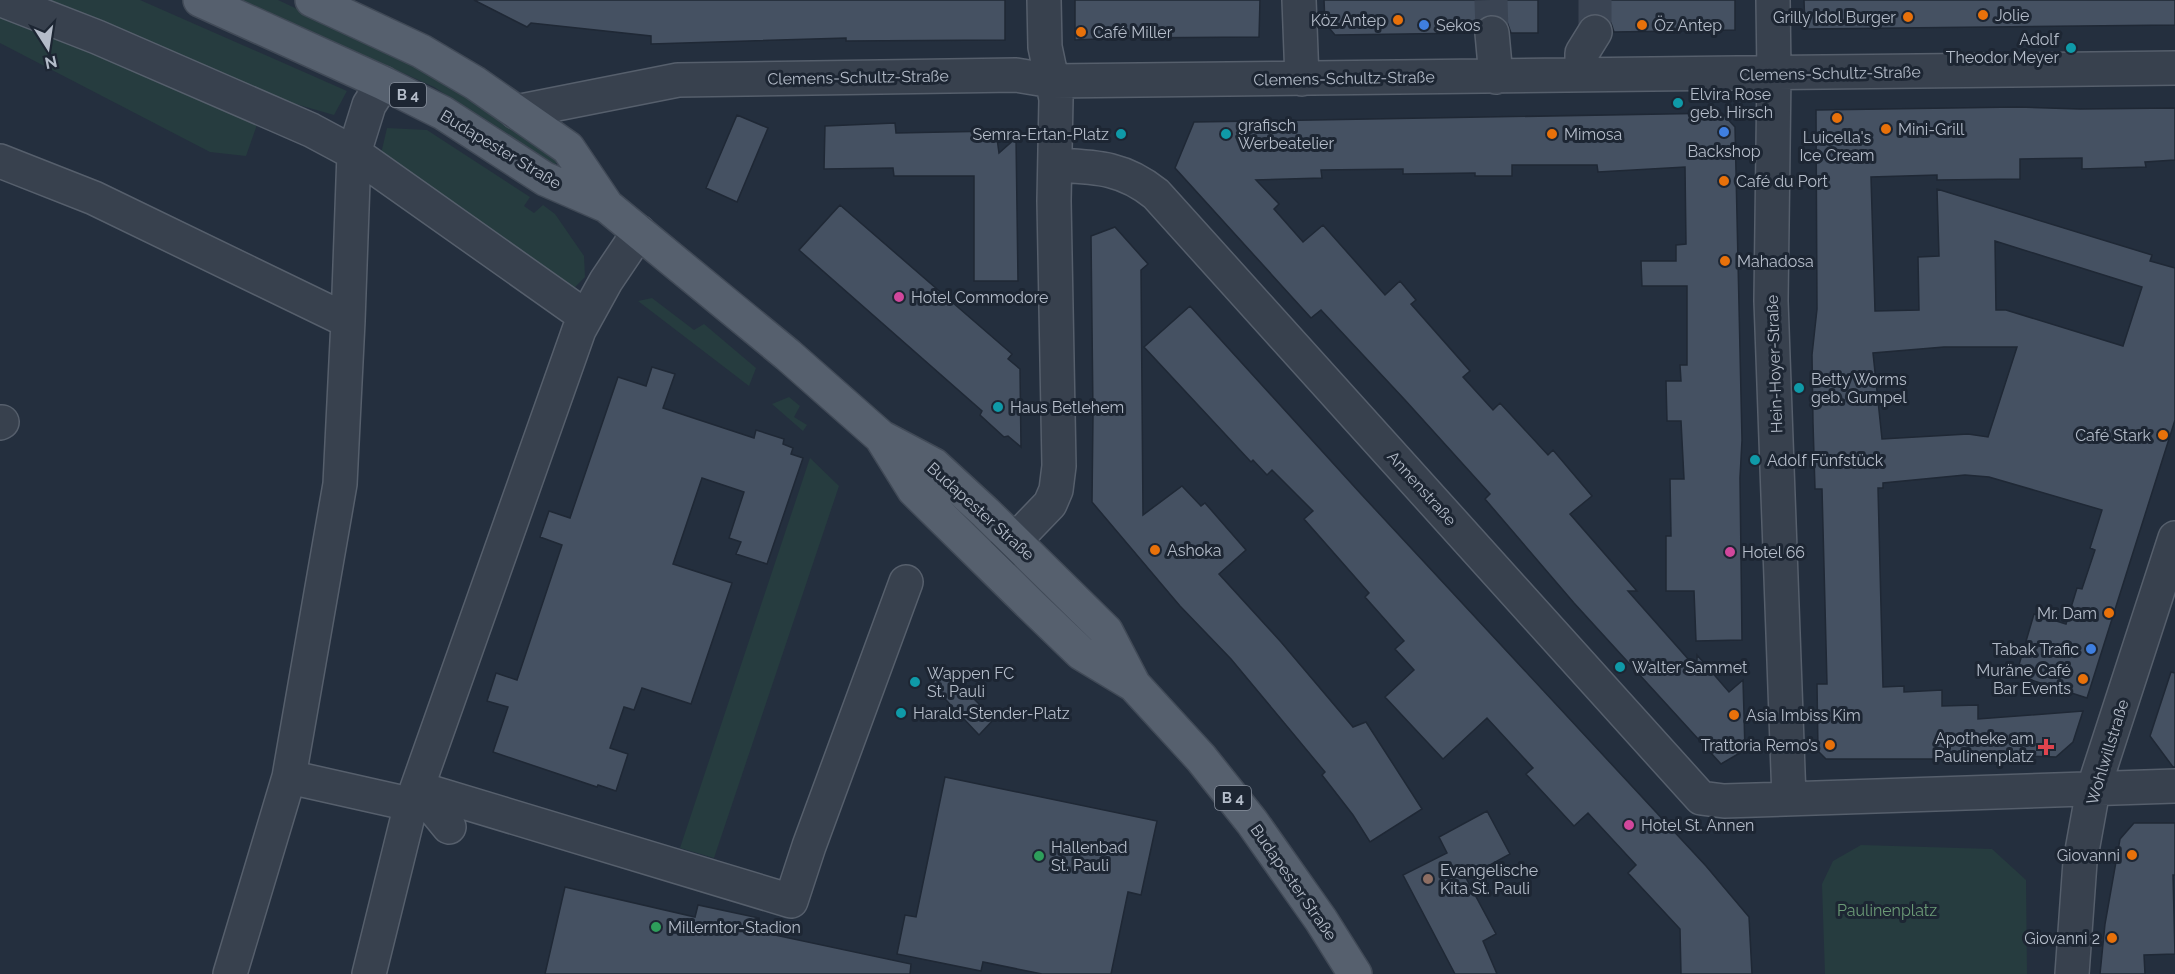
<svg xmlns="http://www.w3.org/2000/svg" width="2175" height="974" font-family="Raleway,sans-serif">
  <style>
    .green { fill: #263c3f }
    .building { fill: #455162; stroke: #1f2835; stroke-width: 1.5; fill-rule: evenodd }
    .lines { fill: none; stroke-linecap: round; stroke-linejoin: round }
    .minor-tunnel { stroke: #3a4453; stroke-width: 33; stroke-dasharray: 33 16; stroke-linecap: butt }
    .minor-casing { stroke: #565f6c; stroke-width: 36 }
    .major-casing { stroke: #414a57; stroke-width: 36 }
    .minor { stroke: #38414e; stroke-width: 33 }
    .major { stroke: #56606e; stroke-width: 33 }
    .food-dot { fill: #e8710a; stroke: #1d2633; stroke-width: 2 }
    .shop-dot { fill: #3f7fe0; stroke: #1d2633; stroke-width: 2 }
    .culture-dot { fill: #0f9aa8; stroke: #1d2633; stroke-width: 2 }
    .hotel-dot { fill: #d1479c; stroke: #1d2633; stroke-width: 2 }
    .health-dot { fill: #e0444e; stroke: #1d2633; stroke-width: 2 }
    .leisure-dot { fill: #2e9e5b; stroke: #1d2633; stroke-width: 2 }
    .education-dot { fill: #8d6e63; stroke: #1d2633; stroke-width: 2 }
    .labels { text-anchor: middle; stroke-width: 6; stroke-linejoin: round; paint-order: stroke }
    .shield { fill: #1d2633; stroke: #878f9c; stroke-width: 1.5 }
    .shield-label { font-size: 15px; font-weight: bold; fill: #b4bcc9 }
    .poi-label { font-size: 16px; fill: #b4bcc9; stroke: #1d2633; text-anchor: start }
    .street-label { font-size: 16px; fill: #b4bcc9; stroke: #1d2633 }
    .park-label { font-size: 16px; fill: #6b9a76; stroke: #1d2633 }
  </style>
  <rect width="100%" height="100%" fill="#242f3e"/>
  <path class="green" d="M 33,0 L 140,0 L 347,91 L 334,115 L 292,103 Z
    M 241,0 L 278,0 L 438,75 L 559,161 L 554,165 L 434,87 Z
    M 0,12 L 260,116 L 246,156 L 210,152 L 0,43 Z
    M 387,128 L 427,130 L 530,197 L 524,206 L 534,213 L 543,205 L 555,214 L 584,256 L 585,277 L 572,290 L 381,154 Z
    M 652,298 L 694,330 L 704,324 L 756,368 L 749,386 L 638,301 Z
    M 789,397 L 800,406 L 794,417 L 807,425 L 803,431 L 772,404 Z
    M 810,458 L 839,486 L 714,858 L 680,848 Z
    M 1861,845 L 1992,849 L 2026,880 L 2027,974 L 1825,974 L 1822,884 L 1833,861 Z"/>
  <path class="building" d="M 474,0 L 1005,0 L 1005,40 L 846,41 L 846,38 L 651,44 L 651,36 L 531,23 L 527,27 Z
    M 1075,0 L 1260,0 L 1259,37 L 1118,38 L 1075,40 Z
    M 1324,0 L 1538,0 L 1538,33 L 1511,33 L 1507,22 L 1500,16 L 1491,14 L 1481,18 L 1475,25 L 1473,33 L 1335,35 L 1325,23 Z
    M 1586,0 L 1735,0 L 1735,30 L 1614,32 L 1611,23 L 1604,16 L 1595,13 L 1586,15 Z
    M 1804,0 L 2175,0 L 2175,25 L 1805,29 Z
    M 2018,107 L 2080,109 L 2175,108 L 2175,160 L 2145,162 L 2146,167 L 2082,169 L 2082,158 L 2020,159 L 2020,179 L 1937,180 L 1937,175 L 1871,177 L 1875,311 L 1919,310 L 1918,257 L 1939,256 L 1937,189 L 2152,255 L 2150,261 L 2175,268 L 2175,420 L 2087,698 L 2016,675 L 2034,614 L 2066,624 L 2077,588 L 2082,589 L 2095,550 L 2090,548 L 2102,510 L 1989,477 L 1965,475 L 1883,483 L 1883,488 L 1878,488 L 1883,687 L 1904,686 L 1904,692 L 1942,690 L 1942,706 L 1978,705 L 1978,719 L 2083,711 L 2073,742 L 2056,757 L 1990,755 L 1943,757 L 1943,759 L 1826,759 L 1818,751 L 1817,684 L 1827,684 L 1822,489 L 1815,489 L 1813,423 L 1812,355 L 1817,309 L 1816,110 ZM 1995,241 L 2142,287 L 2123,346 L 2006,310 L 1996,310 ZM 1944,347 L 2017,347 L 1988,437 L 1968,434 L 1882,439 L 1873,353 Z
    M 1722,113 L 1735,127 L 1742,440 L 1740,478 L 1742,640 L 1696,641 L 1694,591 L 1666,591 L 1666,536 L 1671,536 L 1670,479 L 1684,479 L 1681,421 L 1667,421 L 1666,381 L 1681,381 L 1680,365 L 1687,365 L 1687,286 L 1642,286 L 1641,261 L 1676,261 L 1676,245 L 1686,244 L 1685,167 L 1598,172 L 1597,165 L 1512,165 L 1512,176 L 1475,176 L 1475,173 L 1403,174 L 1403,169 L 1321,170 L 1322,178 L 1256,180 L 1279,204 L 1274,209 L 1303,242 L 1323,225 L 1385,295 L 1400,281 L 1416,300 L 1411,304 L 1470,371 L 1463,377 L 1493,410 L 1500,403 L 1548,455 L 1553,450 L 1592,496 L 1570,514 L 1637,591 L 1628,591 L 1697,669 L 1697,655 L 1729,692 L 1743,680 L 1745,750 L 1721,764 L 1574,603 L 1485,499 L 1490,494 L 1405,400 L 1321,310 L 1311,318 L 1175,168 L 1194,122 Z
    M 737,115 L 768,128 L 737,202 L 706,188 Z
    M 895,123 L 896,133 L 996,131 L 999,153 L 1016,138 L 1018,281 L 974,281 L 974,176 L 894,176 L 893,168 L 824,169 L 825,126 Z
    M 840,205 L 1012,354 L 1008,359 L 1020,369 L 1021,447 L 1008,436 L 1004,437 L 980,415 L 982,411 L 799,250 Z
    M 1115,227 L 1148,264 L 1141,270 L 1143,515 L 1182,486 L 1201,506 L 1205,503 L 1246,550 L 1219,574 L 1281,642 L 1353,727 L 1366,722 L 1422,809 L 1370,842 L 1353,815 L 1322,775 L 1325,772 L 1231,659 L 1180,606 L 1092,502 L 1093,414 L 1091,236 Z
    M 1190,306 L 1361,494 L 1706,866 L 1749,917 L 1752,974 L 1681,974 L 1680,929 L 1628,873 L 1636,865 L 1588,813 L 1574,826 L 1526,774 L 1533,768 L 1487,718 L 1443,759 L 1385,697 L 1414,670 L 1395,649 L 1404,641 L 1365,597 L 1369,593 L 1304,519 L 1313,511 L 1272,470 L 1267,475 L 1253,460 L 1251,462 L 1144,347 Z
    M 652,367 L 675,374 L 663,408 L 754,438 L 756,430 L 784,439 L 783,444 L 793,448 L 791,454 L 803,458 L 767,564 L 736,554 L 741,542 L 729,538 L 744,492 L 702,478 L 673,564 L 732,583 L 691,704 L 642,688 L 634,710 L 624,707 L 610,748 L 628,754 L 616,791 L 598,785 L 597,787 L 493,752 L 508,707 L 487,701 L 496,673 L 517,680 L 562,545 L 540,537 L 549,511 L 570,518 L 618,377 L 646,386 Z
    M 945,670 L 994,719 L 979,735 L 931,684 Z
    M 2171,672 L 2175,673 L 2175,767 L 2173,767 L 2150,736 Z
    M 945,777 L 1157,821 L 1141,895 L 1128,892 L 1111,974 L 1042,974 L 983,962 L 981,971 L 897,954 L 905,915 L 916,917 Z
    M 1487,811 L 1510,854 L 1466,878 L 1496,934 L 1483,941 L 1497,974 L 1455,974 L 1403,875 L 1447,853 L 1439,837 Z
    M 2134,823 L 2175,823 L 2175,875 L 2173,875 L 2175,954 L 2144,955 L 2145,974 L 2100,974 L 2105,924 L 2120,839 Z
    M 565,887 L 695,917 L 698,905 L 759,918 L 756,931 L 911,964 L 910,974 L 545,974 Z"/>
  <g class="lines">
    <path class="minor-tunnel" d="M 1491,0 L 1492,33
      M 1595,0 L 1595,32"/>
    <defs>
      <path id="minor" d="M 2,0 L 97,37 L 311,130 L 354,153 L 586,317
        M 1299,0 L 1302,79
        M 1773,0 L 1774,73 L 1771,301 L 1789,799
        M 1492,33 L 1496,77
        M 1582,75 L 1582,53 L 1595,32
        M 516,112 L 678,80 L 1016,75 L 1052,81 L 2175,68
        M 0,161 L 94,198 L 348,321 L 340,484 L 289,777 L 230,974
        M 1055,165 C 1095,167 1123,167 1156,194 L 1701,798 L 1724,801 L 2175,786
        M 348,321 L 354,153 L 369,105 L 383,83
        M 0,423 L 2,422
        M 995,561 L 1050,504 L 1056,490 L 1059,466 L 1054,201 L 1056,99 L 1045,47 L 1044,0
        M 289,777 L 396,801 L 410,808
        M 417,788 L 791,901 L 809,846 L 906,582
        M 417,788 L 449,827
        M 369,974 L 410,808 L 579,330 L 606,281 L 639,232
        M 2072,974 L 2080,862 L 2093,790 L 2175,538"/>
      <path id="major" d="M 200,0 L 383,83 L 443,113 L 545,179 L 607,206 L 788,355 L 881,437 L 934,465 L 986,513 L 1106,631 L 1134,685 L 1201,758 L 1252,822 L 1321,920 L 1355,974
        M 312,0 L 421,51 L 475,83 L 568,148 L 607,206
        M 881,437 L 914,490 L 1031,605 L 1081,653 L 1134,685"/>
    </defs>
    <use href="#minor" class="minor-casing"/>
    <use href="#major" class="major-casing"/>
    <use href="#minor" class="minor"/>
    <use href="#major" class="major"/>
  </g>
  <g class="food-dot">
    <circle cx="1983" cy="15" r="6"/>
    <circle cx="1908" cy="17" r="6"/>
    <circle cx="1398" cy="20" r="6"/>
    <circle cx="1642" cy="25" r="6"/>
    <circle cx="1081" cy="32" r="6"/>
    <circle cx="1837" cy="118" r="6"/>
    <circle cx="1886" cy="129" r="6"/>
    <circle cx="1552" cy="134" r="6"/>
    <circle cx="1724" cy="181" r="6"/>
    <circle cx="1725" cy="261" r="6"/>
    <circle cx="2163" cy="435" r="6"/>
    <circle cx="1155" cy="550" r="6"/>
    <circle cx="2109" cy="613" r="6"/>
    <circle cx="2083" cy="679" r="6"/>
    <circle cx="1734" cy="715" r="6"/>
    <circle cx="1830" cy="745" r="6"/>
    <circle cx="2132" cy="855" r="6"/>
    <circle cx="2112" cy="938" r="6"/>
  </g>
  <g class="shop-dot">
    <circle cx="1424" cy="25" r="6"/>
    <circle cx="1724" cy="132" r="6"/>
    <circle cx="2091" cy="649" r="6"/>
  </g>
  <g class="culture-dot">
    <circle cx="2071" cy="48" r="6"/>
    <circle cx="1678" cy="103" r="6"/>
    <circle cx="1121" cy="134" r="6"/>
    <circle cx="1226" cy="134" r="6"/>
    <circle cx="1799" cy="388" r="6"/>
    <circle cx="998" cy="407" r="6"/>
    <circle cx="1755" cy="460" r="6"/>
    <circle cx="1620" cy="667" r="6"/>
    <circle cx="915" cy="682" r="6"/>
    <circle cx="901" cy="713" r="6"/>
  </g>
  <g class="hotel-dot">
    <circle cx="899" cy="297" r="6"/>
    <circle cx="1730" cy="552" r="6"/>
    <circle cx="1629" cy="825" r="6"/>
  </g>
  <path class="health-dot" d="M2043 738h6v6h6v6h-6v6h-6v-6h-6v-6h6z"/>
  <g class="leisure-dot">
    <circle cx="1039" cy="856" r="6"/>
    <circle cx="656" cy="927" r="6"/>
  </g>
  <circle class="education-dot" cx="1428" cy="879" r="6"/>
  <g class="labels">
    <g class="shield">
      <rect x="390" y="83" width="36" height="24" rx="4.5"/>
      <rect x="1215" y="786" width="36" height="24" rx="4.5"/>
    </g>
    <g class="shield-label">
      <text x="408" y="100">B 4</text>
      <text x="1233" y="803">B 4</text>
    </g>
    <g class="poi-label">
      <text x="1995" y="21">Jolie</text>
      <text x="1896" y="23" text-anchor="end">Grilly Idol Burger</text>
      <text x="1386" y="26" text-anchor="end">Köz Antep</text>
      <text x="1436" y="31">Sekos</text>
      <text x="1654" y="31">Öz Antep</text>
      <text x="1093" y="38">Café Miller</text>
      <text x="2059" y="45" text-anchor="end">Adolf<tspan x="2059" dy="18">Theodor Meyer</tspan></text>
      <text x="1690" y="100">Elvira Rose<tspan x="1690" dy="18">geb. Hirsch</tspan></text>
      <text x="1238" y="131">grafisch<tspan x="1238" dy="18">Werbeatelier</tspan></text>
      <text x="1898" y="135">Mini-Grill</text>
      <text x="1109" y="140" text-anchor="end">Semra-Ertan-Platz</text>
      <text x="1564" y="140">Mimosa</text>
      <text x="1837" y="143" text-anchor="middle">Luicella's<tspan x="1837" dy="18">Ice Cream</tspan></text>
      <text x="1724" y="157" text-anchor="middle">Backshop</text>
      <text x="1736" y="187">Café du Port</text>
      <text x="1737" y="267">Mahadosa</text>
      <text x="911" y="303">Hotel Commodore</text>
      <text x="1811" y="385">Betty Worms<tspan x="1811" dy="18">geb. Gumpel</tspan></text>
      <text x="1010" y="413">Haus Betlehem</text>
      <text x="2151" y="441" text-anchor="end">Café Stark</text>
      <text x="1767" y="466">Adolf Fünfstück</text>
      <text x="1167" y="556">Ashoka</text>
      <text x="1742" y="558">Hotel 66</text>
      <text x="2097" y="619" text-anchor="end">Mr. Dam</text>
      <text x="2079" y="655" text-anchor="end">Tabak Trafic</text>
      <text x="1632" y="673">Walter Sammet</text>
      <text x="2071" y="676" text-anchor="end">Muräne Café<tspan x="2071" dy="18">Bar Events</tspan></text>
      <text x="927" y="679">Wappen FC<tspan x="927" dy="18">St. Pauli</tspan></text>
      <text x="913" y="719">Harald-Stender-Platz</text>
      <text x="1746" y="721">Asia Imbiss Kim</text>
      <text x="2034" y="744" text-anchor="end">Apotheke am<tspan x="2034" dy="18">Paulinenplatz</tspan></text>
      <text x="1818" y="751" text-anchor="end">Trattoria Remo’s</text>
      <text x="1641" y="831">Hotel St. Annen</text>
      <text x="1051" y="853">Hallenbad<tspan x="1051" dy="18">St. Pauli</tspan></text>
      <text x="2120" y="861" text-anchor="end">Giovanni</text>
      <text x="1440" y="876">Evangelische<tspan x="1440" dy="18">Kita St. Pauli</tspan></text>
      <text x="668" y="933">Millerntor-Stadion</text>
      <text x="2100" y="944" text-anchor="end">Giovanni 2</text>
    </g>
    <g class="street-label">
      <text transform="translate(1830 73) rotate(-1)" y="6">Clemens-Schultz-Straße</text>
      <text transform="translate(858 77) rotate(-1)" y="6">Clemens-Schultz-Straße</text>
      <text transform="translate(1344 78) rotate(-1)" y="6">Clemens-Schultz-Straße</text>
      <text transform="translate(501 149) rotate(31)" y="6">Budapester Straße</text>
      <text transform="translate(1774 364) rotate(-92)" y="6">Hein-Hoyer-Straße</text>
      <text transform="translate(1422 488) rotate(48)" y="6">Annenstraße</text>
      <text transform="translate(981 511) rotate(42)" y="6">Budapester Straße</text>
      <text transform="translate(2107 752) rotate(-73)" y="6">Wohlwillstraße</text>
      <text transform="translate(1294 882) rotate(55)" y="6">Budapester Straße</text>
    </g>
    <g class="park-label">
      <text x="1887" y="916">Paulinenplatz</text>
    </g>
  </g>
  <g transform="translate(48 48) rotate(168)" stroke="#1d2633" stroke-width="4.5" paint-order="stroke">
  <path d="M0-4.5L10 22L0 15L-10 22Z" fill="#b4bcc9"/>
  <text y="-9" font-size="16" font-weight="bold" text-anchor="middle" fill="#b4bcc9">N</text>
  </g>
</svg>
